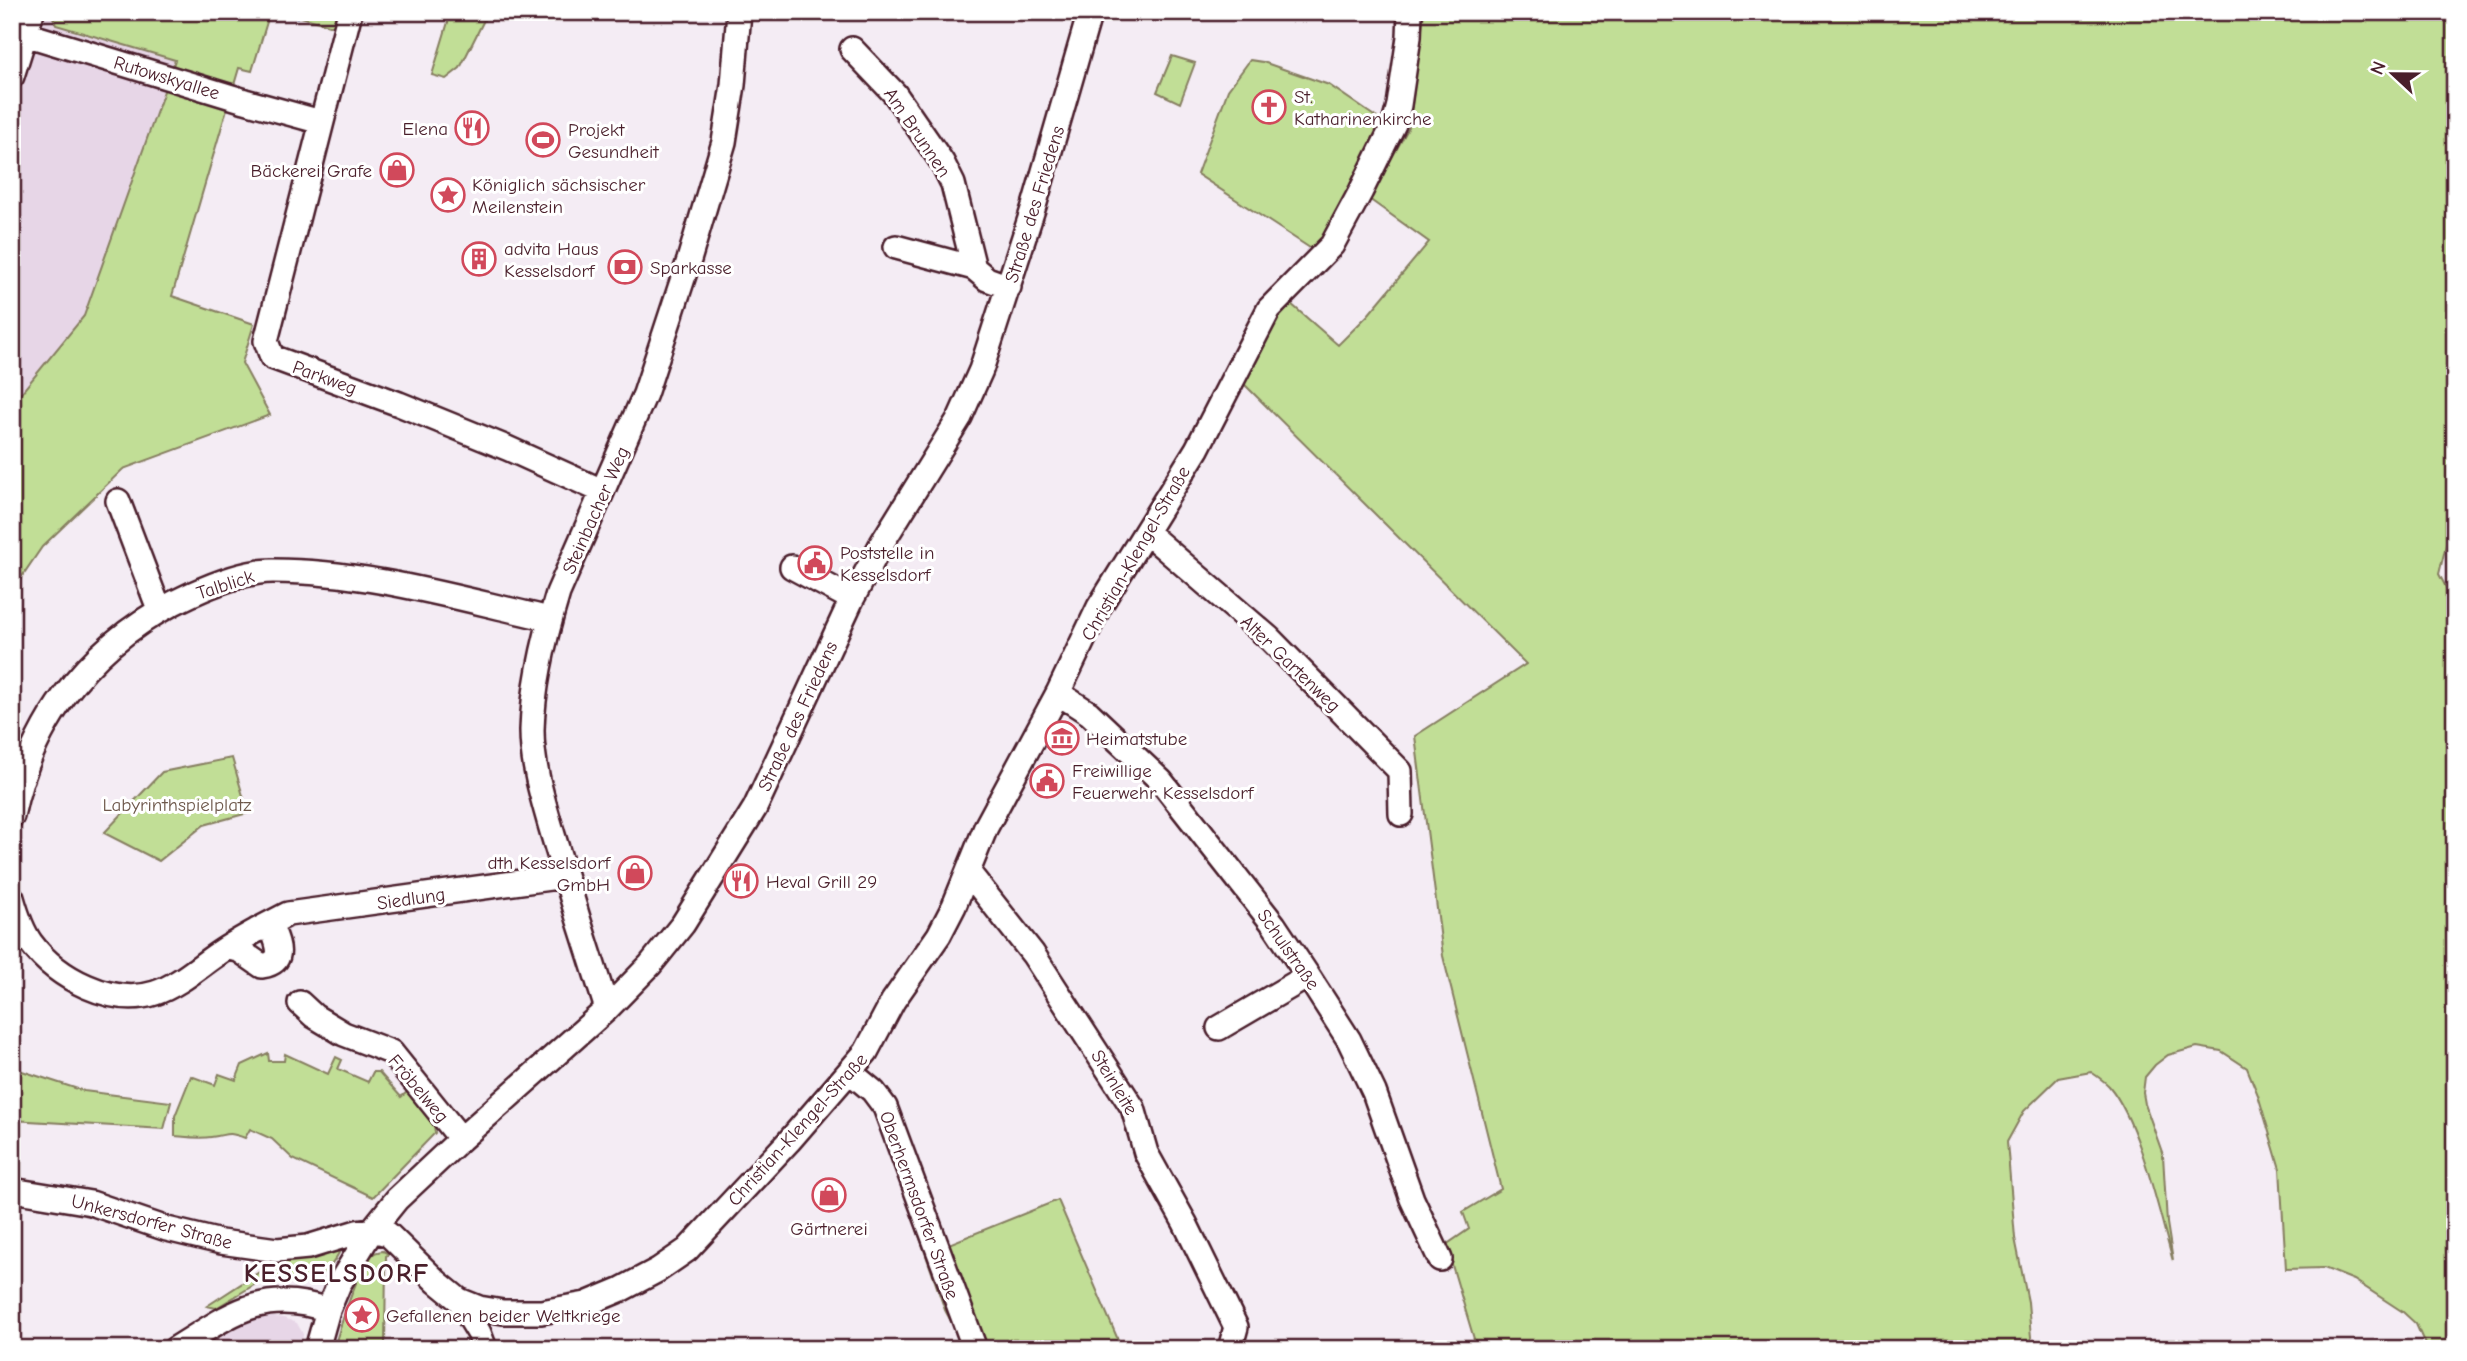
<svg xmlns="http://www.w3.org/2000/svg" width="2467" height="1361" font-family="'Comic Neue',sans-serif">
  <style>
    .built { fill: #e7d6e7 }
    .green { fill: #c1de96; stroke: #867e60; stroke-width: 2 }
    .lines { fill: none; stroke-linecap: round; stroke-linejoin: round }
    .stream { stroke: #72829e; stroke-width: 5 }
    .minor-casing { stroke: #4a1f2b; stroke-width: 28 }
    .minor { stroke: #fff; stroke-width: 23 }
    .labels { text-anchor: middle; stroke-width: 6; stroke-linejoin: round; paint-order: stroke }
    .street-label { font-size: 19px; fill: #4a1f2b; stroke: #fff }
    .poi-label { font-size: 19px; fill: #4a1f2b; stroke: #fff; text-anchor: start }
    .park-label { font-size: 19px; fill: #6e584b; stroke: #fff }
    .district-label { font-size: 26px; font-weight: bold; letter-spacing: 2px; fill: #4a1f2b; stroke: #fff }
  </style>
  <rect width="100%" height="100%" fill="#f4ecf4"/>
  <filter id="ink" filterUnits="userSpaceOnUse"><feTurbulence type="fractalNoise" baseFrequency=".0143" numOctaves="2"/><feDisplacementMap in="SourceGraphic" scale="14" xChannelSelector="R" yChannelSelector="G"/><feConvolveMatrix kernelMatrix="1 2 1 2 8 2 1 2 1" color-interpolation-filters="sRGB"/></filter>
  <g filter="url(#ink)">
    <path class="built" d="M 12,12 L 187,12 L 173,69 L 84,316 L 12,404 Z
      M 264,1316 L 284,1318 L 297,1323 L 303,1334 L 302,1345 L 306,1347 L 306,1349 L 202,1349 L 250,1320 Z"/>
    <path class="green" d="M 51,12 L 270,12 L 252,71 L 239,68 L 172,296 L 254,324 L 242,363 L 270,415 L 123,469 L 42,547 L 12,591 L 12,404 L 84,316 L 175,60 L 56,25 Z
      M 284,12 L 340,12 L 336,27 Z
      M 451,12 L 488,12 L 460,68 L 446,79 L 432,75 Z
      M 1424,12 L 2455,12 L 2455,508 L 2439,574 L 2449,593 L 2455,595 L 2455,1349 L 2427,1349 L 2416,1324 L 2403,1312 L 2354,1280 L 2324,1268 L 2286,1269 L 2280,1169 L 2258,1095 L 2247,1068 L 2221,1051 L 2197,1047 L 2168,1055 L 2155,1065 L 2145,1077 L 2143,1093 L 2145,1104 L 2163,1155 L 2167,1223 L 2173,1261 C 2159,1213 2140,1123 2109,1086 C 2104,1081 2097,1076 2091,1072 L 2058,1078 L 2024,1111 L 2007,1142 L 2015,1238 L 2028,1302 L 2032,1349 L 1477,1349 L 1446,1245 L 1469,1229 L 1463,1212 L 1501,1189 L 1443,956 L 1415,736 L 1526,664 L 1241,381 L 1262,337 L 1291,304 L 1338,345 L 1368,315 L 1429,242 L 1369,199 L 1409,127 Z
      M 1172,56 L 1195,63 L 1180,103 L 1157,92 Z
      M 1250,60 L 1263,62 L 1329,85 L 1383,122 L 1324,248 L 1313,250 L 1197,174 L 1228,90 Z
      M 232,758 L 248,813 L 204,825 L 159,861 L 104,833 L 162,772 Z
      M 268,1053 L 269,1061 L 284,1061 L 285,1054 L 328,1074 L 336,1057 L 342,1060 L 338,1069 L 368,1082 L 373,1072 L 379,1072 L 401,1097 L 413,1087 L 433,1116 L 435,1133 L 373,1197 L 293,1159 L 272,1139 L 250,1129 L 245,1138 C 226,1131 228,1135 211,1137 C 199,1139 186,1137 175,1136 L 175,1116 L 191,1076 L 215,1085 L 219,1074 L 236,1080 L 242,1065 Z
      M 12,1064 L 19,1070 L 84,1091 L 171,1102 L 164,1129 L 12,1120 Z
      M 924,1186 L 944,1246 L 1058,1200 L 1122,1349 L 960,1349 L 960,1338 L 945,1310 L 905,1195 Z
      M 340,1251 C 326,1277 317,1285 287,1281 L 287,1269 L 280,1257 Z
      M 383,1251 L 389,1254 L 386,1256 L 385,1349 L 334,1349 C 339,1329 359,1266 372,1255 C 376,1251 378,1252 383,1251 Z
      M 262,1255 L 275,1257 L 282,1272 L 281,1281 L 259,1282 L 216,1308 L 207,1306 L 267,1267 Z"/>
    <g class="lines">
      <path class="stream" d="M 297,16 L 299,12"/>
      <defs>
        <path id="minor" d="M 350,12 L 266,341 L 272,357 L 399,404 L 507,448 L 602,491
          M 12,30 L 245,101 L 321,122
          M 852,49 L 895,94 L 942,162 L 953,184 L 974,268
          M 12,76 L 32,12
          M 896,247 L 974,268 L 987,279 L 1009,287
          M 118,501 L 159,609
          M 1146,532 L 1269,638 L 1400,771 L 1401,814
          M 792,567 L 852,599
          M 1058,693 L 1089,713 L 1161,781 L 1274,925 L 1308,976 L 1349,1040 L 1374,1092 L 1412,1199 L 1440,1259
          M 12,816 C 33,714 97,637 192,594 C 216,583 246,571 273,571 C 368,571 459,599 550,619
          M 969,873 L 1033,954 L 1133,1108 L 1146,1153 L 1185,1223 L 1236,1327 L 1230,1349
          M 12,898 C 16,912 23,932 31,943 C 57,978 112,1007 155,993 C 179,985 198,967 219,953 C 232,944 247,936 261,928 L 273,931 C 279,947 285,962 262,966 L 239,950 L 227,948
          M 261,928 L 288,914 L 565,876
          M 300,1003 L 314,1016 L 344,1034 L 391,1052 L 461,1139
          M 607,1009 C 588,951 570,893 553,835 C 543,800 532,766 532,730 C 533,684 545,636 558,593 L 645,394 L 689,260 L 724,142 L 733,85 L 739,12
          M 1219,1028 L 1308,976
          M 850,1072 L 873,1091 L 885,1107 L 975,1349
          M 12,1190 L 91,1203 L 167,1229 L 221,1242 L 277,1250 L 308,1247 L 357,1232 L 372,1230 L 388,1234 L 437,1282 L 459,1300 L 479,1333 L 485,1349
          M 459,1300 L 479,1308 L 503,1312 L 541,1312 L 586,1304 L 622,1289 L 658,1270 L 687,1250 L 789,1141 L 866,1052 L 893,1001 L 939,935 L 954,906 L 986,827 L 1058,693 L 1099,607 L 1197,449 L 1269,309 L 1332,245 L 1361,191 L 1394,124 L 1399,105 L 1409,37 L 1410,12
          M 175,1349 C 229,1316 261,1287 328,1310
          M 317,1349 L 328,1310 L 339,1284 L 372,1230 L 397,1199 L 461,1139 L 607,1009 L 650,965 L 683,924 L 755,808 L 852,599 L 882,543 L 960,417 L 981,370 L 1034,206 L 1090,12"/>
      </defs>
      <use href="#minor" class="minor-casing"/>
      <use href="#minor" class="minor"/>
    </g>
  </g>
  <defs>
    <symbol id="church-ring" viewBox="-11 -11 22 22"><circle r="9.5" fill="#fff" stroke="#d1495b" stroke-width="1.5"/><path d="M-1.2-6h2.4v3.5h3.3v2.4h-3.3V6h-2.4V-.1h-3.3v-2.4h3.3Z" fill="#d1495b"/></symbol>
    <symbol id="restaurant-ring" viewBox="-11 -11 22 22"><circle r="9.5" fill="#fff" stroke="#d1495b" stroke-width="1.5"/><path d="M-5-6h1v4h1v-4h1v4h1v-4h1v5L-1.5 .5V6h-2V.5L-5-1ZM5-6V6H3V1.5H1.5Q1.5-4 5-6Z" fill="#d1495b"/></symbol>
    <symbol id="stadium-ring" viewBox="-11 -11 22 22"><circle r="9.5" fill="#fff" stroke="#d1495b" stroke-width="1.5"/><path d="M0-5a6.5 5 0 1 0 0 10a6.5 5 0 1 0 0-10ZM-3.5-1.8h7v3.6h-7Z" fill="#d1495b"/></symbol>
    <symbol id="shop-ring" viewBox="-11 -11 22 22"><circle r="9.5" fill="#fff" stroke="#d1495b" stroke-width="1.5"/><path d="M-5-2.5h2.3a2.7 3.5 0 0 1 5.4 0H5L5.5 6h-11ZM-1.5-2.5h3a1.5 2.3 0 0 0-3 0Z" fill="#d1495b"/></symbol>
    <symbol id="sight-ring" viewBox="-11 -11 22 22"><circle r="9.5" fill="#fff" stroke="#d1495b" stroke-width="1.5"/><path d="M0-6L1.8-2.2L6-1.7L2.9 1.2L3.7 5.4L0 3.3L-3.7 5.4L-2.9 1.2L-6-1.7L-1.8-2.2Z" fill="#d1495b"/></symbol>
    <symbol id="building-ring" viewBox="-11 -11 22 22"><circle r="9.5" fill="#fff" stroke="#d1495b" stroke-width="1.5"/><path d="M-4-6H4V6H1V3H-1V6H-4ZM-2.5-4.3h1.7v1.8h-1.7ZM.8-4.3h1.7v1.8H.8ZM-2.5-1h1.7V.8h-1.7ZM.8-1h1.7V.8H.8Z" fill="#d1495b"/></symbol>
    <symbol id="bank-ring" viewBox="-11 -11 22 22"><circle r="9.5" fill="#fff" stroke="#d1495b" stroke-width="1.5"/><path d="M-6-4H6V4H-6ZM0-2.3a2.3 2.3 0 1 0 0 4.6a2.3 2.3 0 1 0 0-4.6Z" fill="#d1495b"/></symbol>
    <symbol id="civic-ring" viewBox="-11 -11 22 22"><circle r="9.5" fill="#fff" stroke="#d1495b" stroke-width="1.5"/><path d="M-.6-6.5H3V-4.5H.6V-3L4-1V1h2V6H-6V1h2V-1L-.6-3ZM-1.2 2.5V6h2.4V2.5Z" fill="#d1495b"/></symbol>
    <symbol id="museum-ring" viewBox="-11 -11 22 22"><circle r="9.5" fill="#fff" stroke="#d1495b" stroke-width="1.5"/><path d="M0-6L6-3V-2H-6V-3ZM-5-1h2V3h-2ZM-1-1h2V3h-2ZM3-1h2V3H3ZM-6 4H6V6H-6Z" fill="#d1495b"/></symbol>
  </defs>
  <g fill-rule="evenodd">
    <use href="#church-ring" x="1250" y="88" width="38" height="38"/>
    <use href="#restaurant-ring" x="453" y="109" width="38" height="38"/>
    <use href="#stadium-ring" x="524" y="121" width="38" height="38"/>
    <use href="#shop-ring" x="378" y="151" width="38" height="38"/>
    <use href="#sight-ring" x="429" y="176" width="38" height="38"/>
    <use href="#building-ring" x="460" y="240" width="38" height="38"/>
    <use href="#bank-ring" x="606" y="248" width="38" height="38"/>
    <use href="#civic-ring" x="796" y="544" width="38" height="38"/>
    <use href="#museum-ring" x="1043" y="719" width="38" height="38"/>
    <use href="#civic-ring" x="1028" y="762" width="38" height="38"/>
    <use href="#shop-ring" x="616" y="854" width="38" height="38"/>
    <use href="#restaurant-ring" x="722" y="862" width="38" height="38"/>
    <use href="#shop-ring" x="810" y="1176" width="38" height="38"/>
    <use href="#sight-ring" x="343" y="1296" width="38" height="38"/>
  </g>
  <g class="labels">
    <g class="street-label">
      <text transform="translate(167 77) rotate(17)" y="7">Rutowskyallee</text>
      <text transform="translate(918 132) rotate(56)" y="7">Am Brunnen</text>
      <text transform="translate(1034 204) rotate(-73)" y="7">Straße des Friedens</text>
      <text transform="translate(325 377) rotate(20)" y="7">Parkweg</text>
      <text transform="translate(595 510) rotate(-66)" y="7">Steinbacher Weg</text>
      <text transform="translate(1135 553) rotate(-60)" y="7">Christian-Klengel-Straße</text>
      <text transform="translate(225 584) rotate(-18)" y="7">Talblick</text>
      <text transform="translate(1291 663) rotate(44)" y="7">Alter Gartenweg</text>
      <text transform="translate(797 716) rotate(-65)" y="7">Straße des Friedens</text>
      <text transform="translate(411 898) rotate(-8)" y="7">Siedlung</text>
      <text transform="translate(1289 949) rotate(55)" y="7">Schulstraße</text>
      <text transform="translate(1115 1082) rotate(59)" y="7">Steinleite</text>
      <text transform="translate(419 1088) rotate(50)" y="7">Fröbelweg</text>
      <text transform="translate(797 1129) rotate(-48)" y="7">Christian-Klengel-Straße</text>
      <text transform="translate(920 1205) rotate(70)" y="7">Oberhermsdorfer Straße</text>
      <text transform="translate(152 1221) rotate(15)" y="7">Unkersdorfer Straße</text>
    </g>
    <g class="poi-label">
      <text x="1294" y="103">St.<tspan x="1294" dy="22">Katharinenkirche</tspan></text>
      <text x="448" y="135" text-anchor="end">Elena</text>
      <text x="568" y="136">Projekt<tspan x="568" dy="22">Gesundheit</tspan></text>
      <text x="372" y="177" text-anchor="end">Bäckerei Grafe</text>
      <text x="472" y="191">Königlich sächsischer<tspan x="472" dy="22">Meilenstein</tspan></text>
      <text x="504" y="255">advita Haus<tspan x="504" dy="22">Kesselsdorf</tspan></text>
      <text x="650" y="274">Sparkasse</text>
      <text x="840" y="559">Poststelle in<tspan x="840" dy="22">Kesselsdorf</tspan></text>
      <text x="1086" y="745">Heimatstube</text>
      <text x="1072" y="777">Freiwillige<tspan x="1072" dy="22">Feuerwehr Kesselsdorf</tspan></text>
      <text x="610" y="869" text-anchor="end">dth Kesselsdorf<tspan x="610" dy="22">GmbH</tspan></text>
      <text x="766" y="888">Heval Grill 29</text>
      <text x="829" y="1235" text-anchor="middle">Gärtnerei</text>
      <text x="386" y="1322">Gefallenen beider Weltkriege</text>
    </g>
    <g class="park-label">
      <text x="177" y="811">Labyrinthspielplatz</text>
    </g>
    <g class="district-label">
      <text x="337" y="1282">KESSELSDORF</text>
    </g>
  </g>
  <rect width="2467" height="1361" fill="none" stroke="#fff" stroke-width="42"/>
  <rect x="21" y="21" width="2425" height="1319" fill="none" stroke="#4a1f2b" stroke-width="2.5" filter="url(#ink)"/>
  <g transform="translate(2393 74) rotate(292)" stroke="#ffffff" stroke-width="5" paint-order="stroke">
  <path d="M0-5L12 26L0 18L-12 26Z" fill="#4a1f2b"/>
  <text y="-10" font-size="19" font-weight="bold" text-anchor="middle" fill="#4a1f2b">N</text>
  </g>
</svg>
